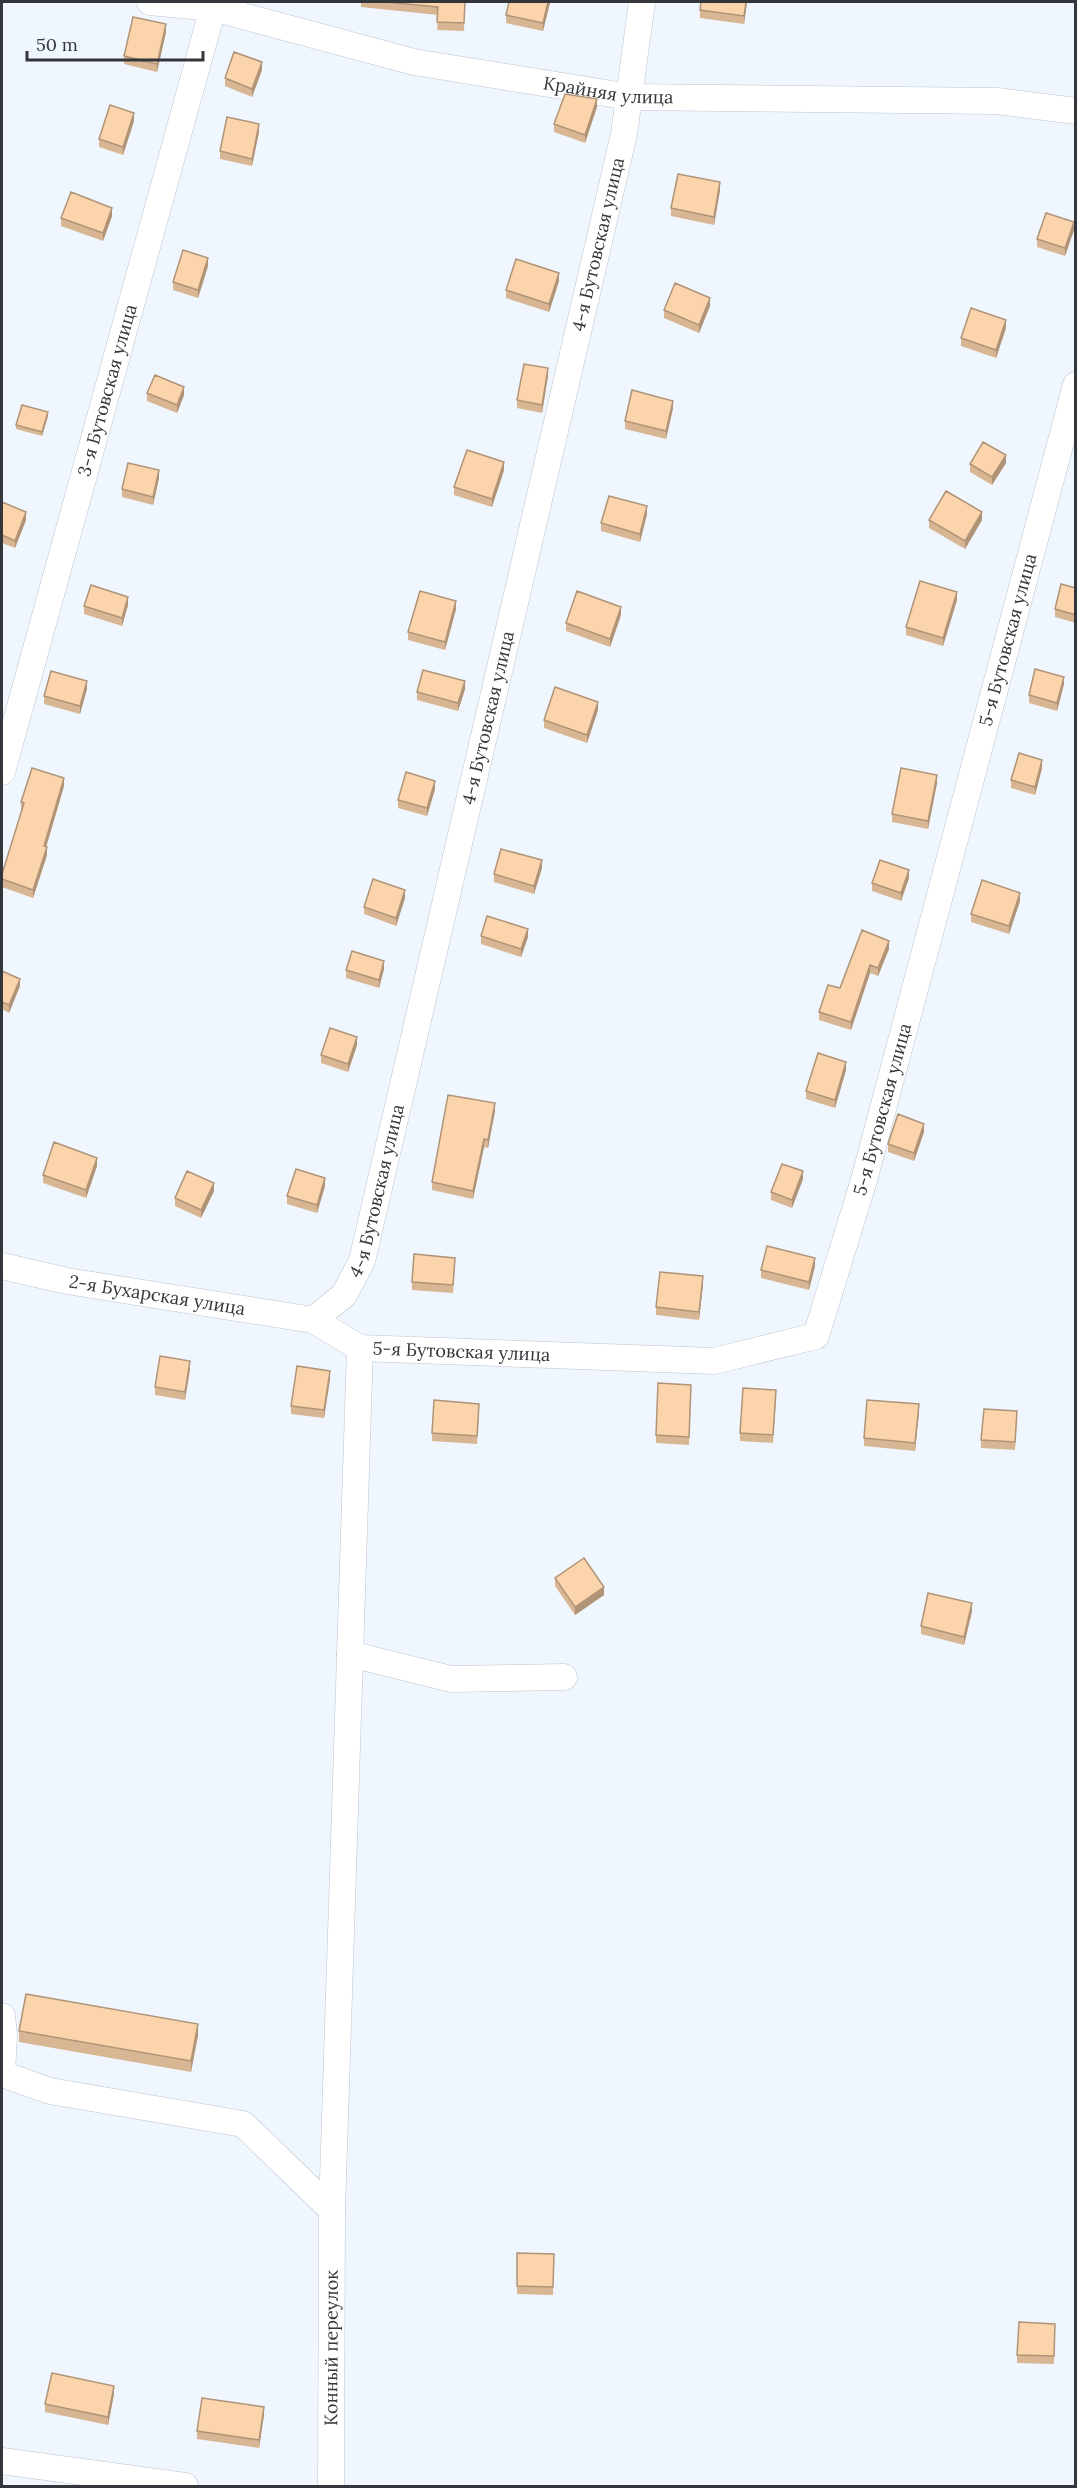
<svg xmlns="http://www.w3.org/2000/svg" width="1077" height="2488" font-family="Lora,serif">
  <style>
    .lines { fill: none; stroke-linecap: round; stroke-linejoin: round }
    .street-casing { stroke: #bcc4ce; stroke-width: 27 }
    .street { stroke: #fff; stroke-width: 26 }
    .wall { fill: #d8b694 }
    .shaded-wall { fill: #b09478 }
    .building { fill: #fbd4ac; stroke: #b09478; stroke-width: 1.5 }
    .labels { text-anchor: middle; stroke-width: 6; stroke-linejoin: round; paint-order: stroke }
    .street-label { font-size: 18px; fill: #33363a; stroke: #f0f6fe }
  </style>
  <rect width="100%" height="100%" fill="#f0f6fe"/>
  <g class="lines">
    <defs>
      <g id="street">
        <path id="s1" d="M 150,2 L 213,8 L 414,62 L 630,97 L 997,101 L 1076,111"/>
        <path id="s2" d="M 2,772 L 213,8"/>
        <path id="s3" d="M 2,1266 L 67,1281 L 313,1320 L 360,1348 L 714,1361 L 816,1336 L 864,1180 L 1076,385"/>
        <path id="s4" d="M 313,1320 L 344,1295 L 362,1261 L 624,134 L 642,2"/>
        <path d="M 350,1654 L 451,1679 L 564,1677"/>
        <path d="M 2,2016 L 4,2035 L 2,2074 L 50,2091 L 243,2124 L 332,2210"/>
        <path d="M 2,2461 L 185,2486"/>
        <path id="s5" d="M 331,2486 L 332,2210 L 360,1348"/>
      </g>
    </defs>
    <use href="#street" class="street-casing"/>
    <use href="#street" class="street"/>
  </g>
  <path class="wall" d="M 361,2 L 465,2 L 464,31 L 437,30 L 438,15 L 361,7 Z
    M 550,2 L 543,31 L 506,23 L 506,15 Z
    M 747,2 L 744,24 L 700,18 L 700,10 Z
    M 166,32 L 157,72 L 124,64 L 124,56 Z
    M 262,70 L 252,97 L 225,86 L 225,78 Z
    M 597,107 L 585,143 L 554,132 L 554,124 Z
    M 134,121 L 123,155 L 99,147 L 99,139 Z
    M 259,132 L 252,166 L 220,159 L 220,151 Z
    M 720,190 L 714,225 L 671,216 L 671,208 Z
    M 112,216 L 103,241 L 61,226 L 61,218 Z
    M 1074,230 L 1065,256 L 1037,247 L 1037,239 Z
    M 208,266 L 198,298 L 173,290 L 173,282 Z
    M 559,281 L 549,312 L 506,298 L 506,290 Z
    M 710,306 L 699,333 L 664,318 L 664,310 Z
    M 1006,328 L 996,358 L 961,346 L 961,338 Z
    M 548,376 L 542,413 L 517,408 L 517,400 Z
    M 147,393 L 184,395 L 177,413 L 147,401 Z
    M 673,408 L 666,439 L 625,429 L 625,421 Z
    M 48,416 L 42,436 L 16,429 L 16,425 Z
    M 1006,463 L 992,485 L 970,472 L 970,464 Z
    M 504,470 L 492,507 L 454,495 L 454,487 Z
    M 159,478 L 153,505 L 122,497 L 122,489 Z
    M 2,502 L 26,520 L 15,548 L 2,543 Z
    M 647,514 L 640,542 L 601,531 L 601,523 Z
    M 929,520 L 982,520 L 965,549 L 929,528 Z
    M 1076,588 L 1076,623 L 1055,617 L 1055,609 Z
    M 957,600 L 943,646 L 906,635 L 906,627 Z
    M 128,605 L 122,626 L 84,614 L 84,606 Z
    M 456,609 L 445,650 L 408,640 L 408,632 Z
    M 621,615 L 610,647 L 566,631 L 566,623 Z
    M 1064,684 L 1057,711 L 1029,703 L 1029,695 Z
    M 87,689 L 80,714 L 44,704 L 44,696 Z
    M 465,689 L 458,711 L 417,700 L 417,692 Z
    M 598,710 L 587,743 L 544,728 L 544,720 Z
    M 1042,768 L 1035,795 L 1011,788 L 1011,780 Z
    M 937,783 L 928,829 L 892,822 L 892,814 Z
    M 64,786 L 46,847 L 47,855 L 33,898 L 2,887 L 2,874 L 22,811 L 21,810 L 21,802 Z
    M 435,789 L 427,816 L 398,808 L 398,800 Z
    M 542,868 L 534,894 L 494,882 L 494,874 Z
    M 909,878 L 901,901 L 872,891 L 872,883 Z
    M 405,898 L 396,926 L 364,914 L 364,907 Z
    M 1020,901 L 1009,934 L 971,922 L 971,914 Z
    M 481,936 L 528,937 L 521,957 L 481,944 Z
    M 889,949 L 878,976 L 870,973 L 851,1030 L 819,1020 L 819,1012 L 840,988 Z
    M 384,969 L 379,988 L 346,978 L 346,970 Z
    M 2,971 L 20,986 L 9,1013 L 2,1009 Z
    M 357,1045 L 348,1072 L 321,1063 L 321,1055 Z
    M 846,1070 L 835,1108 L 806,1099 L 806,1091 Z
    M 495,1111 L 488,1148 L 484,1147 L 473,1199 L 432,1190 L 432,1182 Z
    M 924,1132 L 914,1161 L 888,1152 L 888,1144 Z
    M 97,1166 L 86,1198 L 43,1183 L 43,1175 Z
    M 803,1179 L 792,1208 L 771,1200 L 771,1192 Z
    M 325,1186 L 317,1213 L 287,1204 L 287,1196 Z
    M 214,1191 L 201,1218 L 175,1206 L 175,1198 Z
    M 455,1266 L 453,1293 L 412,1290 L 412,1282 Z
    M 815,1266 L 809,1290 L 761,1278 L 761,1270 Z
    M 703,1284 L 699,1320 L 656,1315 L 656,1307 Z
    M 190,1369 L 185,1400 L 155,1395 L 155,1387 Z
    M 330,1379 L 324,1418 L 291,1414 L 291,1406 Z
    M 691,1393 L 689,1445 L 656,1443 L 656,1435 Z
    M 776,1398 L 773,1443 L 740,1441 L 740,1433 Z
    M 479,1412 L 477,1444 L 432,1441 L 432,1433 Z
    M 919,1412 L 915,1451 L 864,1446 L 864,1438 Z
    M 1017,1419 L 1015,1450 L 981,1448 L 981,1440 Z
    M 555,1578 L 604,1595 L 575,1615 L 555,1586 Z
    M 972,1611 L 964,1645 L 921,1634 L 921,1626 Z
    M 19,2031 L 198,2035 L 191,2072 L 19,2042 Z
    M 517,2253 L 554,2254 L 553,2295 L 517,2294 Z
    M 1055,2324 L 1054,2364 L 1017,2363 L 1017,2355 Z
    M 114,2394 L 108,2425 L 45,2412 L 45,2404 Z
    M 264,2415 L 259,2448 L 197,2439 L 197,2431 Z"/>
  <path class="shaded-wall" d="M 548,2 L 550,2 L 550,3 L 543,31 L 543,23 Z
    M 746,2 L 747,2 L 744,24 L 744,16 Z
    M 166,24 L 166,32 L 157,72 L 157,64 Z
    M 262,62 L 262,70 L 252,97 L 252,89 Z
    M 597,99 L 597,107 L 585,143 L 585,135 Z
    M 134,113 L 134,121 L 123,155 L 123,147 Z
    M 259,124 L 259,132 L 252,166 L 252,159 Z
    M 720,182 L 720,190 L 714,225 L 714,217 Z
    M 112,208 L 112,216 L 103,241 L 103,233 Z
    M 1074,222 L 1074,230 L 1065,256 L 1065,248 Z
    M 208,258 L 208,266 L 198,298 L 198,290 Z
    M 559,273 L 559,281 L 549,312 L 549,304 Z
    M 710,298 L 710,306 L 699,333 L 699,325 Z
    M 1006,320 L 1006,328 L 996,358 L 996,350 Z
    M 548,368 L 548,376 L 542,413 L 542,405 Z
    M 184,387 L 184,395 L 177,413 L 177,405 Z
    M 673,401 L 673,408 L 666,439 L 666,431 Z
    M 48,412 L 48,416 L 42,436 L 42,432 Z
    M 1006,455 L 1006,463 L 992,485 L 992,477 Z
    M 504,462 L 504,470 L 492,507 L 492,499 Z
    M 159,470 L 159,478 L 153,505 L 153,497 Z
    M 647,506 L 647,514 L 640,542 L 640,534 Z
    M 26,512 L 26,520 L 15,548 L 15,541 Z
    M 982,512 L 982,520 L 965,549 L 965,541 Z
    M 957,592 L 957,600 L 943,646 L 943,638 Z
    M 128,597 L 128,605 L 122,626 L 122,618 Z
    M 456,601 L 456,609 L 445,650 L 445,642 Z
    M 621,607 L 621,615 L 610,647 L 610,639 Z
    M 1064,677 L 1064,684 L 1057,711 L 1057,703 Z
    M 87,681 L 87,689 L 80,714 L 80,706 Z
    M 465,681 L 465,689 L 458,711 L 458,703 Z
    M 598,702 L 598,710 L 587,743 L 587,735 Z
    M 1042,760 L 1042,768 L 1035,795 L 1035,787 Z
    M 937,775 L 937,783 L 928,829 L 928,821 Z
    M 64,778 L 64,786 L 44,854 L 44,846 Z
    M 435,781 L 435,789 L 427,816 L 427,808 Z
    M 47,847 L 47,855 L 33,898 L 33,890 Z
    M 542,860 L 542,868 L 534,894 L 534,886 Z
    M 909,870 L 909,878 L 901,901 L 901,893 Z
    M 405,890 L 405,898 L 396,926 L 396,918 Z
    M 1020,893 L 1020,901 L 1009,934 L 1009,926 Z
    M 528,929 L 528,937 L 521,957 L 521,949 Z
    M 889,941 L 889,949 L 878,976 L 878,968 Z
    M 384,961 L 384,969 L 379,988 L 379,980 Z
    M 870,965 L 870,973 L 851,1030 L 851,1022 Z
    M 20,979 L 20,986 L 9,1013 L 9,1005 Z
    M 357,1037 L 357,1045 L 348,1072 L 348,1064 Z
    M 846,1062 L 846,1070 L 835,1108 L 835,1100 Z
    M 495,1103 L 495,1111 L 488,1148 L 488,1140 Z
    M 924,1124 L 924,1132 L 914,1161 L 914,1153 Z
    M 484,1139 L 484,1147 L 473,1199 L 473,1191 Z
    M 97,1158 L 97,1166 L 86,1198 L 86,1190 Z
    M 803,1171 L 803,1179 L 792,1208 L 792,1200 Z
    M 325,1178 L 325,1186 L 317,1213 L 317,1205 Z
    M 214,1183 L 214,1191 L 201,1218 L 201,1210 Z
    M 815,1258 L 815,1266 L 809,1290 L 809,1282 Z
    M 703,1276 L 703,1284 L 699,1320 L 699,1312 Z
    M 190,1361 L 190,1369 L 185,1400 L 185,1392 Z
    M 330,1371 L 330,1379 L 324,1418 L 324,1410 Z
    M 919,1404 L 919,1412 L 915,1451 L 915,1443 Z
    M 604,1587 L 604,1595 L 575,1615 L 575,1607 Z
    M 972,1603 L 972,1611 L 964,1645 L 964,1637 Z
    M 198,2024 L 198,2035 L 191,2072 L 191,2061 Z
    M 114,2386 L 114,2394 L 108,2425 L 108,2417 Z
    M 264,2407 L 264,2415 L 259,2448 L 259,2440 Z"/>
  <path class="building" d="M 385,2 L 465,2 L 464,23 L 437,22 L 438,7 Z
    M 509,2 L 548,2 L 543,23 L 506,15 Z
    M 701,2 L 746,2 L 744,16 L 700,10 Z
    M 133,17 L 166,24 L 157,64 L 124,56 Z
    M 234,52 L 262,62 L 252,89 L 225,78 Z
    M 565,94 L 597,99 L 585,135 L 554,124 Z
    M 110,105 L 134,113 L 123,147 L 99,139 Z
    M 227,117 L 259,124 L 252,159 L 220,151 Z
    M 678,174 L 720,182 L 714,217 L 671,208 Z
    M 71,192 L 112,208 L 103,233 L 61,218 Z
    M 1046,213 L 1074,222 L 1065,248 L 1037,239 Z
    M 183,250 L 208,258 L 198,290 L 173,282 Z
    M 516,259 L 559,273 L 549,304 L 506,290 Z
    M 675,283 L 710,298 L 699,325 L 664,310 Z
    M 971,308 L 1006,320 L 996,350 L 961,338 Z
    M 524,364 L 548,368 L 542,405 L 517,400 Z
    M 155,375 L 184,387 L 177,405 L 147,393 Z
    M 632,390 L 673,401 L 666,431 L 625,421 Z
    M 22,405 L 48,412 L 42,432 L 16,425 Z
    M 983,442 L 1006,455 L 992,477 L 970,464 Z
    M 467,450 L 504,462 L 492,499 L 454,487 Z
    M 128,463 L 159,470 L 153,497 L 122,489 Z
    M 946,491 L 982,512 L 965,541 L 929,520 Z
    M 609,496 L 647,506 L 640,534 L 601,523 Z
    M 2,502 L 26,512 L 15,541 L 2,535 Z
    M 920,581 L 957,592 L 943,638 L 906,627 Z
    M 1061,584 L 1076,588 L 1076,615 L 1055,609 Z
    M 91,585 L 128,597 L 122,618 L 84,606 Z
    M 420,591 L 456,601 L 445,642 L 408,632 Z
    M 577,591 L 621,607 L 610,639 L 566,623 Z
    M 1035,669 L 1064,677 L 1057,703 L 1029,695 Z
    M 423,670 L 465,681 L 458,703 L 417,692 Z
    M 51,671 L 87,681 L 80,706 L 44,696 Z
    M 555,687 L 598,702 L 587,735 L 544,720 Z
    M 1019,753 L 1042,760 L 1035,787 L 1011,780 Z
    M 32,768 L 64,778 L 44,846 L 47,847 L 33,890 L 2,879 L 2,874 L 24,803 L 21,802 Z
    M 901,768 L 937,775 L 928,821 L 892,814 Z
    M 406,772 L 435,781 L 427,808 L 398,800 Z
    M 501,849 L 542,860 L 534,886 L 494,874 Z
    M 880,860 L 909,870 L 901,893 L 872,883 Z
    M 373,879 L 405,890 L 396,918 L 364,907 Z
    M 982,880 L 1020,893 L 1009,926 L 971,914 Z
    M 487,916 L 528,929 L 521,949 L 481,936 Z
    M 862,930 L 889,941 L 878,968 L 870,965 L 851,1022 L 819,1012 L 828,985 L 840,988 Z
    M 352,951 L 384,961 L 379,980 L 346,970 Z
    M 2,971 L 20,979 L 9,1005 L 2,1002 Z
    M 330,1028 L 357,1037 L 348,1064 L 321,1055 Z
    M 818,1053 L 846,1062 L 835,1100 L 806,1091 Z
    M 448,1095 L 495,1103 L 488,1140 L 484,1139 L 473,1191 L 432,1182 Z
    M 898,1114 L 924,1124 L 914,1153 L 888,1144 Z
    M 54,1142 L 97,1158 L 86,1190 L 43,1175 Z
    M 782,1164 L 803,1171 L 792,1200 L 771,1192 Z
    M 296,1169 L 325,1178 L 317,1205 L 287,1196 Z
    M 187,1171 L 214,1183 L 201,1210 L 175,1198 Z
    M 767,1246 L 815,1258 L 809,1282 L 761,1270 Z
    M 414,1254 L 455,1258 L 453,1285 L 412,1282 Z
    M 660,1272 L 703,1276 L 699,1312 L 656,1307 Z
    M 160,1356 L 190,1361 L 185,1392 L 155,1387 Z
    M 297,1366 L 330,1371 L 324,1410 L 291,1406 Z
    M 658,1383 L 691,1385 L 689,1437 L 656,1435 Z
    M 743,1388 L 776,1390 L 773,1435 L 740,1433 Z
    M 434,1400 L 479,1404 L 477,1436 L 432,1433 Z
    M 867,1400 L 919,1404 L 915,1443 L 864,1438 Z
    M 984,1409 L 1017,1411 L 1015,1442 L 981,1440 Z
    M 584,1558 L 604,1587 L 575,1607 L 555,1578 Z
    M 928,1593 L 972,1603 L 964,1637 L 921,1626 Z
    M 26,1994 L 198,2024 L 191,2061 L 19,2031 Z
    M 517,2253 L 554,2254 L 553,2287 L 517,2286 Z
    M 1019,2322 L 1055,2324 L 1054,2356 L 1017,2355 Z
    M 52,2373 L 114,2386 L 108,2417 L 45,2404 Z
    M 202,2398 L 264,2407 L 259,2440 L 197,2431 Z"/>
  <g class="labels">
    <g class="street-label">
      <text dy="6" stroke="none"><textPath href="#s1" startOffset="468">Крайняя улица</textPath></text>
      <text dy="6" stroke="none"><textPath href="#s4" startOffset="1122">4-я Бутовская улица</textPath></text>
      <text dy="6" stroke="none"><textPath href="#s2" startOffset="396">3-я Бутовская улица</textPath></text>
      <text dy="6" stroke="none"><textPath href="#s3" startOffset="1552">5-я Бутовская улица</textPath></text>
      <text dy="6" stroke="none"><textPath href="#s4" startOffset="636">4-я Бутовская улица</textPath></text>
      <text dy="6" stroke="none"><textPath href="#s3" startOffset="1066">5-я Бутовская улица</textPath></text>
      <text dy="6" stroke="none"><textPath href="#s4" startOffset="150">4-я Бутовская улица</textPath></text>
      <text dy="6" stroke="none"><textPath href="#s3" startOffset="158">2-я Бухарская улица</textPath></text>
      <text dy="6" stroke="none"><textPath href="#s3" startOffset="472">5-я Бутовская улица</textPath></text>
      <text dy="6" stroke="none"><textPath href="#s5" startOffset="138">Конный переулок</textPath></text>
    </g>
  </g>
  <rect width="1077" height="2488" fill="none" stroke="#33363a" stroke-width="6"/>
  <path d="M27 51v9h176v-9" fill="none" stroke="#33363a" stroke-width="3"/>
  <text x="36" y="51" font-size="18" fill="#33363a" stroke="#f0f6fe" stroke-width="4.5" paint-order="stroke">50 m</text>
</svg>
